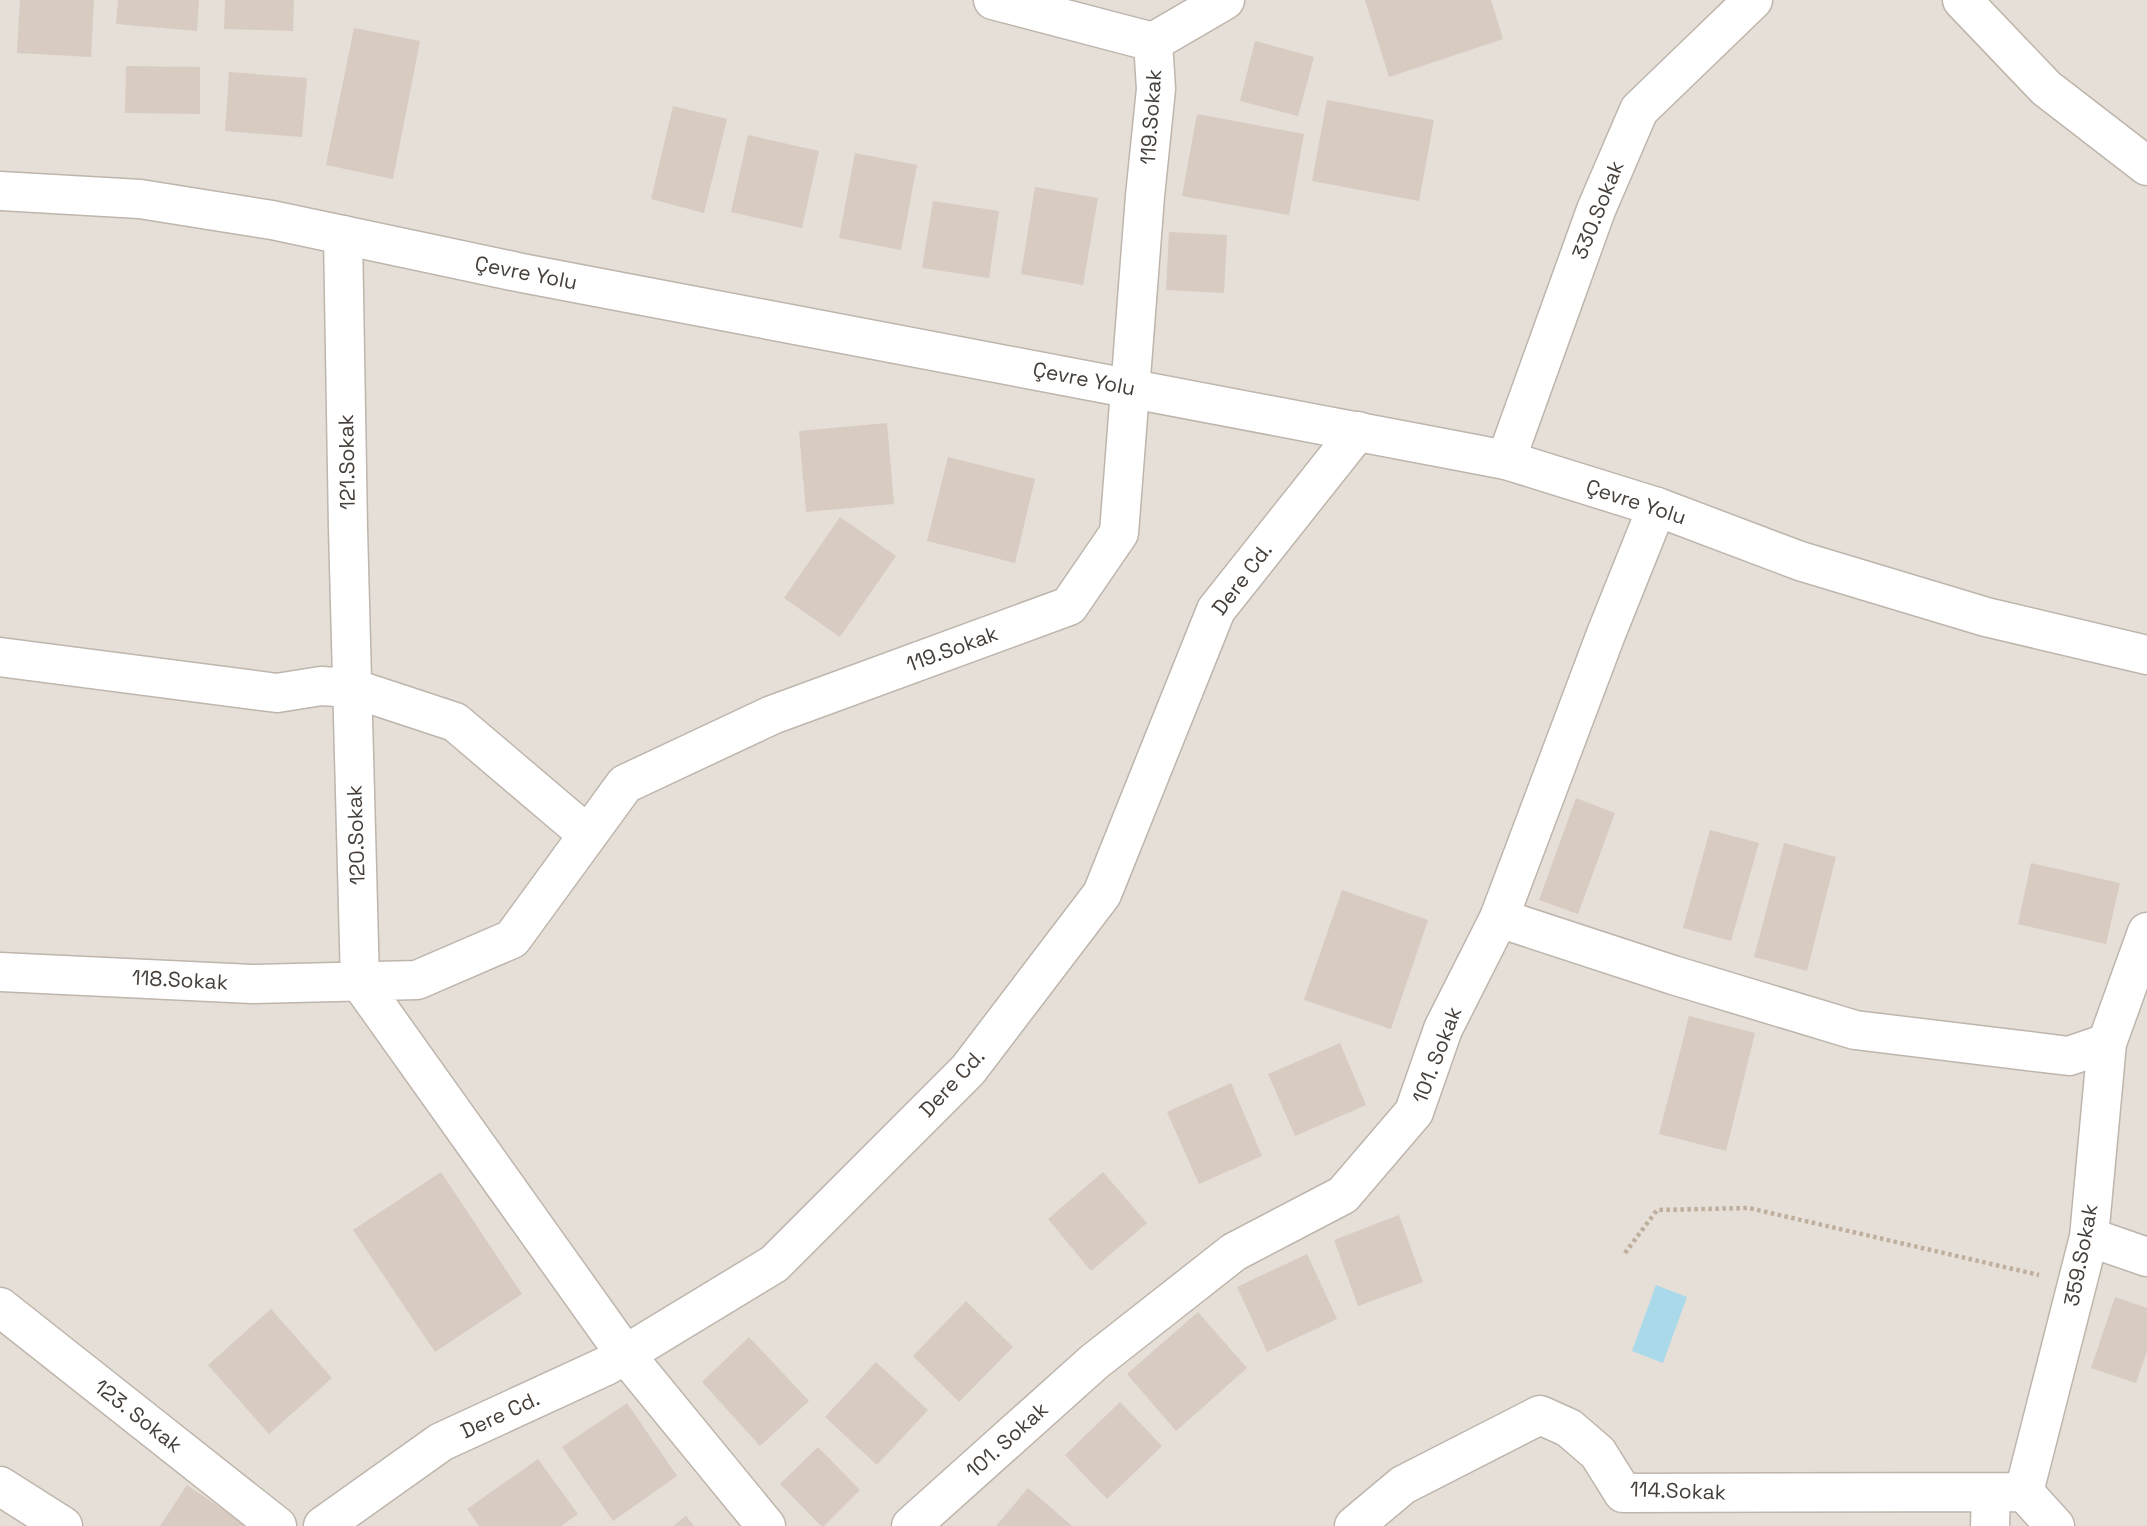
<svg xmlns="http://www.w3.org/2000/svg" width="2147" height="1526" font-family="'Space Grotesk',sans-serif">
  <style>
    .residential { fill: #e6dfd7 }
    .water { fill: #aad9ea }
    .building { fill: #d7cbc2 }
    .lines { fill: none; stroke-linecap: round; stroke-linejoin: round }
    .minor-casing { stroke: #beb5ac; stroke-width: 41 }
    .tertiary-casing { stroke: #beb5ac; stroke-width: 41 }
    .path { stroke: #beae9e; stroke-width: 4.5; stroke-dasharray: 3.5 3.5; stroke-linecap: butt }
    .minor { stroke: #fff; stroke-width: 38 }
    .tertiary { stroke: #fff; stroke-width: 38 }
    .labels { text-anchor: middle; stroke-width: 7; stroke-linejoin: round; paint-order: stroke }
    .street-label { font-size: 21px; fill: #463e38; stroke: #fff }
  </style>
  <rect width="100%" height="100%" fill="#f3eee9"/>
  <path class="residential" d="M 0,0 L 2147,0 L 2147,1526 L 0,1526 Z"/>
  <path class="water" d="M 1656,1285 L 1687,1297 L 1663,1363 L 1632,1351 Z"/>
  <path class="building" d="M 20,0 L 94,0 L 91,57 L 17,53 Z
    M 118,0 L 199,0 L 197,31 L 116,24 Z
    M 225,0 L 294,0 L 293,31 L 224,29 Z
    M 1365,0 L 1491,0 L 1503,39 L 1389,77 Z
    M 354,28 L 420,41 L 393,179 L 326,165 Z
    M 1255,41 L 1314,57 L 1298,116 L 1240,101 Z
    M 126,66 L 200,67 L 200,114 L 125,113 Z
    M 229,72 L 307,78 L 302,137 L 225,131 Z
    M 1327,100 L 1434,120 L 1419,201 L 1312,181 Z
    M 673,106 L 727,119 L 704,213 L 651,199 Z
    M 1197,114 L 1304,134 L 1289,215 L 1182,196 Z
    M 748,135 L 819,151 L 802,228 L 731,212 Z
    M 855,153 L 917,165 L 901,250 L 839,238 Z
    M 1035,187 L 1098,198 L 1083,285 L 1021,274 Z
    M 933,201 L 999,211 L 989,278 L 922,268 Z
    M 1169,232 L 1227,235 L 1224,293 L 1166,290 Z
    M 887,423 L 894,504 L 806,512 L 799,431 Z
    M 948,457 L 1035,479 L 1015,563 L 927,541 Z
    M 840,517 L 896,556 L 840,637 L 784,598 Z
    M 1576,798 L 1615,813 L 1578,914 L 1539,900 Z
    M 1710,830 L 1759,843 L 1731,941 L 1683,928 Z
    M 1784,843 L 1836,857 L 1807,971 L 1754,957 Z
    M 2031,863 L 2120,883 L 2106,944 L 2018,924 Z
    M 1342,890 L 1428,920 L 1391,1029 L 1304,1000 Z
    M 1689,1016 L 1755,1033 L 1726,1151 L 1659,1134 Z
    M 1340,1043 L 1366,1105 L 1295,1136 L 1268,1074 Z
    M 1231,1083 L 1262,1156 L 1199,1184 L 1167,1112 Z
    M 441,1172 L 522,1294 L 435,1352 L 353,1230 Z
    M 1103,1172 L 1147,1223 L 1091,1271 L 1048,1219 Z
    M 1399,1215 L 1423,1282 L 1358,1306 L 1334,1240 Z
    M 1307,1254 L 1337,1319 L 1267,1352 L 1237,1287 Z
    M 2115,1297 L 2147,1308 L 2147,1351 L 2136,1383 L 2091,1368 Z
    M 966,1301 L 1013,1347 L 959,1402 L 913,1356 Z
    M 271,1309 L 332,1378 L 269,1434 L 208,1365 Z
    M 1198,1312 L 1247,1368 L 1176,1431 L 1127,1374 Z
    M 749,1337 L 809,1401 L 760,1446 L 702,1382 Z
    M 876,1362 L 928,1410 L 877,1465 L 825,1417 Z
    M 1120,1402 L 1162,1446 L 1107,1499 L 1065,1455 Z
    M 627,1403 L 677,1476 L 613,1521 L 562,1447 Z
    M 818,1447 L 860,1490 L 824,1526 L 821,1526 L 780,1484 Z
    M 538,1459 L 578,1514 L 561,1526 L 479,1526 L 467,1509 Z
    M 187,1485 L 244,1524 L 242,1526 L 160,1526 Z
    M 1028,1488 L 1072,1526 L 996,1526 Z
    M 686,1516 L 694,1526 L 673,1526 Z"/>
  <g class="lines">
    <defs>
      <path id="minor" d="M 993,0 L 1153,42 L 1225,0
        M 1962,0 L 2046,88 L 2147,166
        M 343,235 L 348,528 L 360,982
        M 1506,460 L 1596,210 L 1639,110 L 1753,0
        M 0,657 L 277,693 L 321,686 L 352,688 L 455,722 L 588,835
        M 1499,918 L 1673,975 L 1855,1030 L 2069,1056 L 2107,1043
        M 0,972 L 252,984 L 417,980 L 512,939 L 625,784 L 772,715 L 1069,606 L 1119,533 L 1145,196 L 1156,89 L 1153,42
        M 360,982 L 625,1354 L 766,1526
        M 2089,1237 L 2147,1257
        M 0,1307 L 277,1526
        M 0,1486 L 63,1526
        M 323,1526 L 441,1442 L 606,1366 L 774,1264 L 968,1070 L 1102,894 L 1216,610 L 1358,431
        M 911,1526 L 1094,1362 L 1234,1252 L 1343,1195 L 1414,1112 L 1443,1029 L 1499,918 L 1606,634 L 1657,507
        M 1354,1526 L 1403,1485 L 1540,1415 L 1569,1428 L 1598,1453 L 1623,1493 L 2024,1492
        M 1990,1526 L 1991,1493
        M 2055,1526 L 2024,1492 L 2089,1237 L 2107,1043 L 2147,932"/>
      <path id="tertiary" d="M 0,191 L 140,199 L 272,220 L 522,273 L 1506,460 L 1657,507 L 1800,561 L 1986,617 L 2147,655"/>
    </defs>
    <use href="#minor" class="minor-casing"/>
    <use href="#tertiary" class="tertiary-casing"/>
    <path class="path" d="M 1625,1253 L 1657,1210 L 1749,1208 L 2039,1275"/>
    <use href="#minor" class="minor"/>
    <use href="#tertiary" class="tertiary"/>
  </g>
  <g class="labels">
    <g class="street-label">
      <text transform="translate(1151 117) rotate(-86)" y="7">119.Sokak</text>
      <text transform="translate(1598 210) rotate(-68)" y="7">330.Sokak</text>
      <text transform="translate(526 273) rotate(11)" y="7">Çevre Yolu</text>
      <text transform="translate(1084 379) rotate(11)" y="7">Çevre Yolu</text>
      <text transform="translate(347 462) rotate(-91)" y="7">121.Sokak</text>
      <text transform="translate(1636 502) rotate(18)" y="7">Çevre Yolu</text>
      <text transform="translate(1242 579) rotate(-53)" y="7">Dere Cd.</text>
      <text transform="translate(952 649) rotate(-20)" y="7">119.Sokak</text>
      <text transform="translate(356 835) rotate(-92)" y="7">120.Sokak</text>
      <text transform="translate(180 980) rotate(3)" y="7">118.Sokak</text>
      <text transform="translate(1437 1055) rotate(-69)" y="7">101. Sokak</text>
      <text transform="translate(952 1083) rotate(-47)" y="7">Dere Cd.</text>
      <text transform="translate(2081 1255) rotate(-79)" y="7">359.Sokak</text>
      <text transform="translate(500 1415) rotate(-25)" y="7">Dere Cd.</text>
      <text transform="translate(138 1416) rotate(38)" y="7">123. Sokak</text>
      <text transform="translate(1007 1440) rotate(-42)" y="7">101. Sokak</text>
      <text transform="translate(1678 1491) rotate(2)" y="7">114.Sokak</text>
    </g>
  </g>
</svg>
